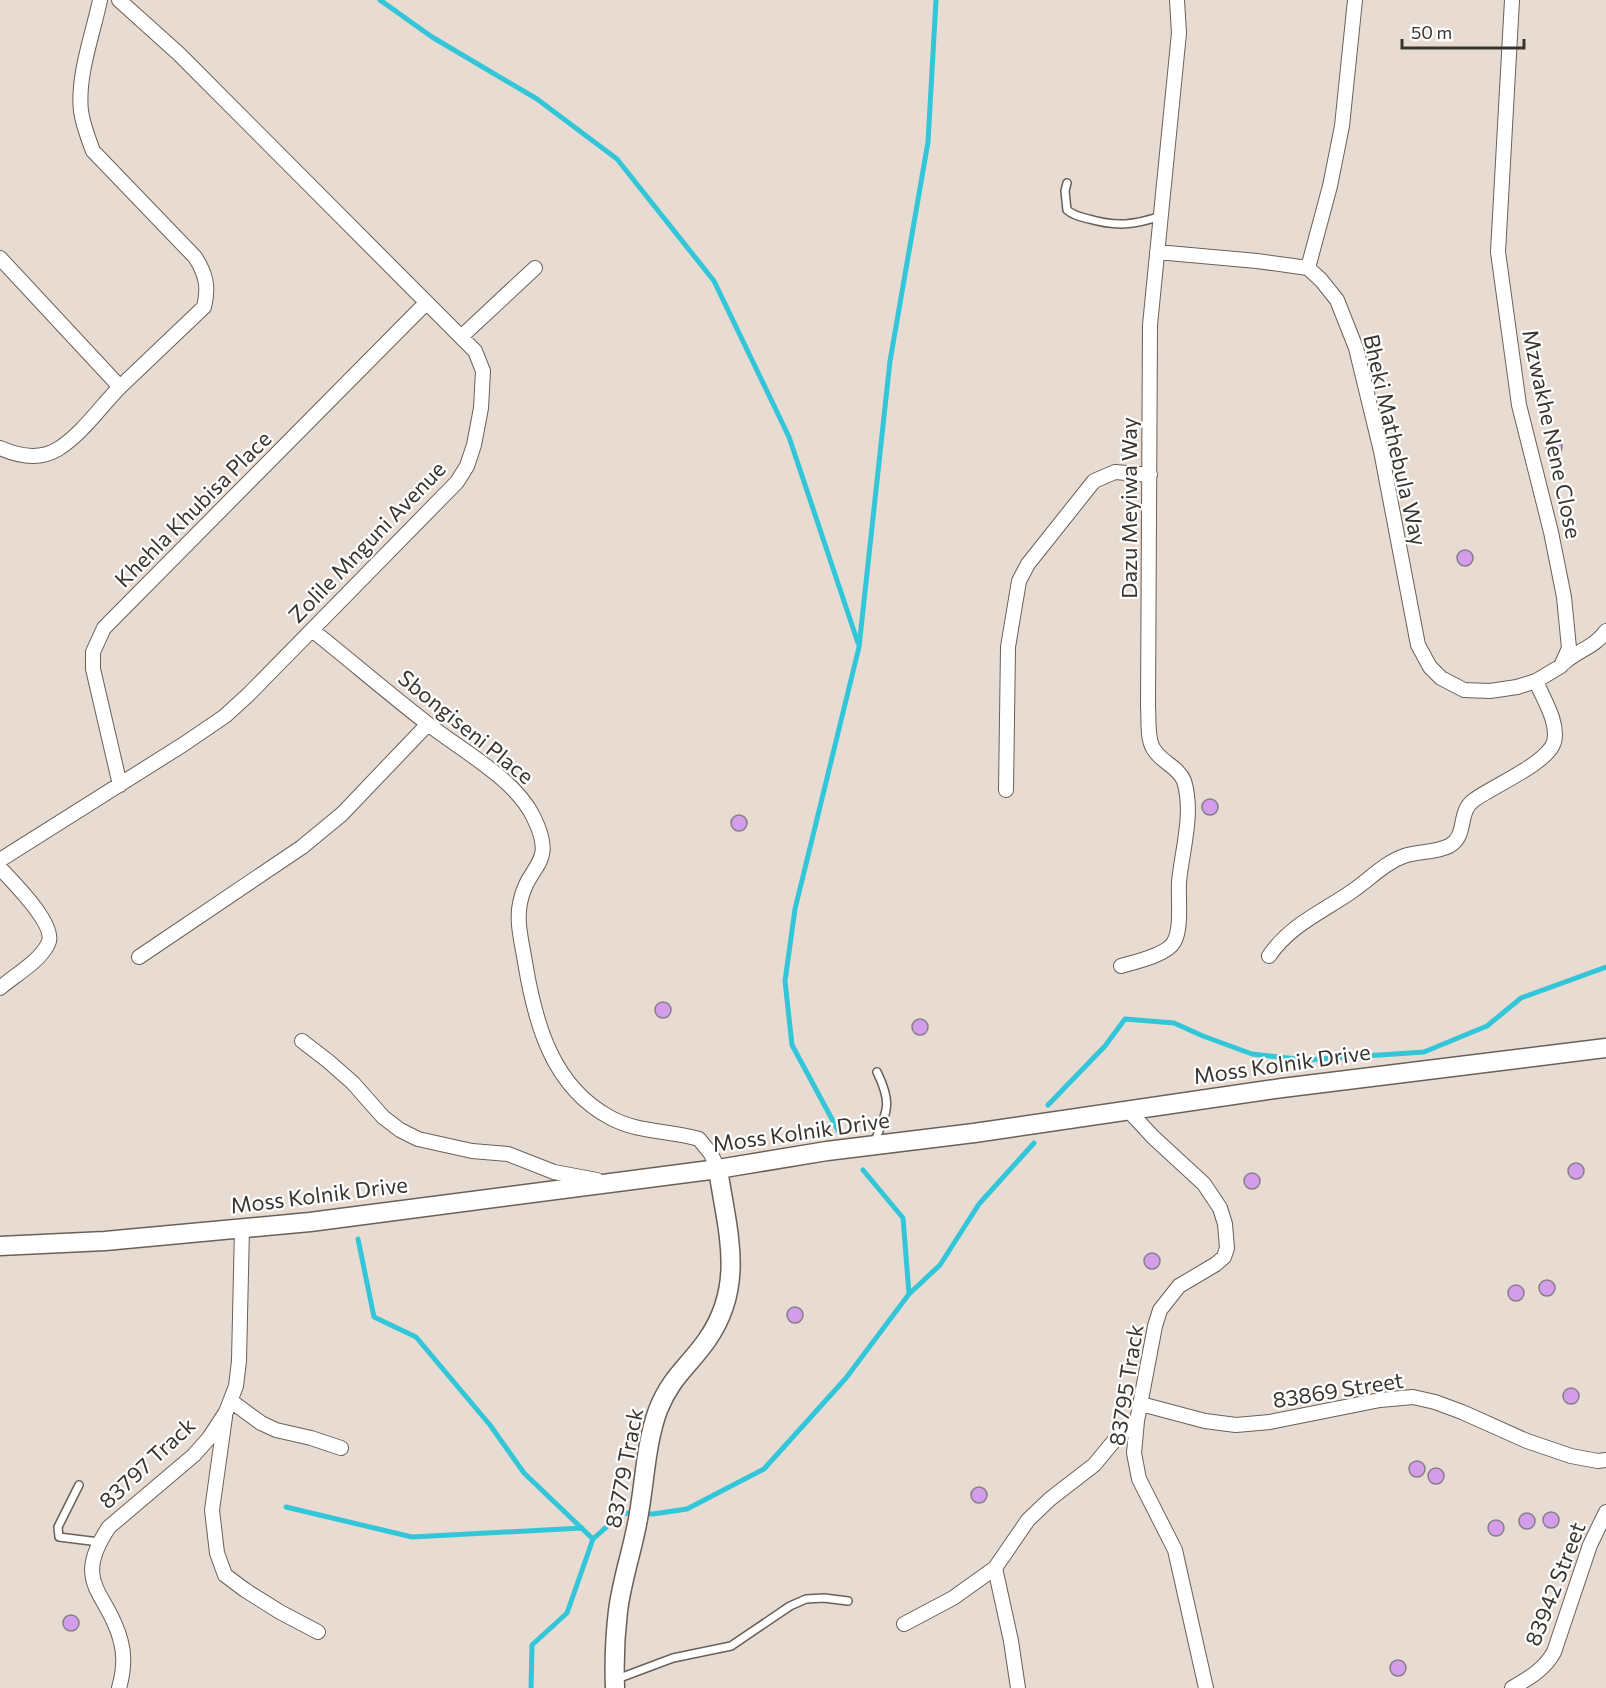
<svg xmlns="http://www.w3.org/2000/svg" width="1606" height="1688" font-family="Commissioner,sans-serif">
  <style>
    .lines { fill: none; stroke-linecap: round; stroke-linejoin: round }
    .stream { stroke: #33c6d9; stroke-width: 5 }
    .building { fill: #d49de9; stroke: #857d88; stroke-width: 1.5 }
    .lane-casing { stroke: #6a6057; stroke-width: 10 }
    .street-casing { stroke: #6a6057; stroke-width: 16 }
    .secondary-casing { stroke: #6a6057; stroke-width: 21 }
    .lane { stroke: #fff; stroke-width: 7 }
    .street { stroke: #fff; stroke-width: 14 }
    .secondary { stroke: #fff; stroke-width: 18 }
    .labels { text-anchor: middle; stroke-width: 4.5; stroke-linejoin: round; paint-order: stroke }
    .street-label { font-size: 22px; fill: #383430; stroke: #fff }
  </style>
  <rect width="100%" height="100%" fill="#e8dcd2"/>
  <g class="lines">
    <path class="stream" d="M 380,0 L 432,37 L 537,99 L 617,159 L 714,281 L 789,437 L 858,643
      M 1048,1105 L 1105,1046 L 1125,1019 L 1174,1023 L 1203,1036 L 1252,1054 L 1306,1060 L 1424,1052 L 1487,1026 L 1521,998 L 1606,967
      M 840,1134 L 792,1045 L 785,981 L 795,909 L 859,647 L 890,361 L 928,142 L 936,0
      M 358,1239 L 374,1317 L 416,1337 L 490,1425 L 524,1473 L 593,1539
      M 909,1294 L 940,1265 L 979,1204 L 1034,1143
      M 286,1507 L 412,1537 L 582,1528
      M 531,1688 L 532,1645 L 567,1613 L 593,1539 L 622,1513 L 653,1514 L 687,1509 L 764,1469 L 846,1378 L 909,1294 L 903,1218 L 863,1170"/>
  </g>
  <path class="building" d="M1546 447a8 8 0 1 1 16 0a8 8 0 1 1-16 0Z
    M1457 558a8 8 0 1 1 16 0a8 8 0 1 1-16 0Z
    M1202 807a8 8 0 1 1 16 0a8 8 0 1 1-16 0Z
    M731 823a8 8 0 1 1 16 0a8 8 0 1 1-16 0Z
    M655 1010a8 8 0 1 1 16 0a8 8 0 1 1-16 0Z
    M912 1027a8 8 0 1 1 16 0a8 8 0 1 1-16 0Z
    M1568 1171a8 8 0 1 1 16 0a8 8 0 1 1-16 0Z
    M1244 1181a8 8 0 1 1 16 0a8 8 0 1 1-16 0Z
    M1144 1261a8 8 0 1 1 16 0a8 8 0 1 1-16 0Z
    M1539 1288a8 8 0 1 1 16 0a8 8 0 1 1-16 0Z
    M1508 1293a8 8 0 1 1 16 0a8 8 0 1 1-16 0Z
    M787 1315a8 8 0 1 1 16 0a8 8 0 1 1-16 0Z
    M1563 1396a8 8 0 1 1 16 0a8 8 0 1 1-16 0Z
    M1409 1469a8 8 0 1 1 16 0a8 8 0 1 1-16 0Z
    M1428 1476a8 8 0 1 1 16 0a8 8 0 1 1-16 0Z
    M971 1495a8 8 0 1 1 16 0a8 8 0 1 1-16 0Z
    M1543 1520a8 8 0 1 1 16 0a8 8 0 1 1-16 0Z
    M1519 1521a8 8 0 1 1 16 0a8 8 0 1 1-16 0Z
    M1488 1528a8 8 0 1 1 16 0a8 8 0 1 1-16 0Z
    M63 1623a8 8 0 1 1 16 0a8 8 0 1 1-16 0Z
    M1390 1668a8 8 0 1 1 16 0a8 8 0 1 1-16 0Z"/>
  <g class="lines">
    <defs>
      <path id="lane" d="M 1067,183 L 1065,191 L 1067,210 C 1074,216 1081,217 1089,219 C 1117,227 1134,225 1161,216
        M 874,1143 C 887,1111 893,1105 877,1072
        M 79,1485 L 58,1527 L 59,1537 L 99,1542
        M 617,1679 L 673,1658 L 731,1646 L 790,1606 L 806,1599 L 824,1598 L 848,1601"/>
      <path id="street" d="M 1157,252 L 1257,261 L 1308,268 L 1321,280 L 1337,300 L 1356,348 L 1381,451 L 1418,645 L 1430,667 L 1441,678 L 1464,690 L 1490,691 L 1517,687 L 1536,681 L 1561,666 L 1569,648 L 1564,597 L 1551,532 L 1519,405 L 1498,252 L 1512,0
        M 0,258 L 120,387
        M 1308,268 L 1330,186 L 1342,126 L 1355,0
        M 461,337 L 535,268
        M 0,448 C 18,456 40,460 58,449 C 82,434 100,407 120,387 C 148,360 176,334 204,307 C 209,287 206,274 195,257 L 93,151 C 88,138 83,125 81,111 C 77,76 93,34 100,0
        M 312,630 C 351,661 389,694 428,724 C 462,751 514,778 533,816 C 558,866 528,862 520,903 C 516,922 522,943 525,962 C 535,1023 552,1087 611,1118 C 639,1133 669,1130 699,1139 L 711,1154 L 718,1169
        M 1564,663 C 1578,650 1595,647 1606,631
        M 120,785 L 93,669 L 93,652 L 104,628 L 426,303
        M 1006,790 L 1008,647 L 1019,581 L 1028,564 L 1094,481 L 1115,472 L 1150,475
        M 0,860 L 184,744 L 225,716 L 249,694 L 457,482 L 467,466 L 474,445 L 481,408 L 483,371 L 475,351 L 179,54 L 119,0
        M 0,868 C 12,881 58,926 48,944 C 39,962 15,975 0,988
        M 1269,956 C 1290,925 1322,912 1351,892 C 1369,880 1384,863 1404,856 C 1418,851 1435,853 1449,846 C 1468,836 1457,812 1474,800 C 1493,786 1548,763 1554,742 C 1559,722 1543,699 1536,681
        M 139,957 L 302,847 L 342,814 L 428,724
        M 1121,966 C 1135,962 1167,955 1174,942 C 1182,928 1178,899 1179,882 C 1182,850 1194,813 1184,781 C 1178,766 1160,762 1153,748 C 1147,738 1149,719 1148,707 L 1150,325 L 1179,33 L 1177,0
        M 302,1041 L 328,1061 L 353,1083 L 383,1117 L 400,1130 L 418,1139 L 472,1151 L 508,1154 L 554,1172 L 597,1180
        M 1128,1110 L 1153,1137 L 1204,1184 L 1220,1208 L 1225,1224 L 1227,1248 L 1224,1257 L 1216,1264 L 1179,1286 L 1160,1310 L 1155,1326 L 1137,1421 L 1134,1453 L 1139,1479 L 1175,1550 L 1206,1688
        M 231,1401 L 261,1423 L 276,1430 L 311,1438 L 341,1448
        M 1141,1404 L 1205,1421 L 1236,1425 L 1270,1422 L 1380,1400 L 1413,1397 L 1435,1402 L 1462,1412 L 1527,1441 L 1571,1456 L 1598,1461 L 1606,1460
        M 225,1417 L 212,1510 L 217,1553 L 225,1575 L 245,1590 L 280,1612 L 318,1632
        M 995,1568 L 1011,1641 L 1018,1688
        M 904,1624 L 953,1598 L 995,1568 L 1028,1520 L 1050,1499 L 1094,1465 L 1119,1435 L 1137,1421
        M 119,1688 C 123,1674 125,1657 121,1642 C 109,1592 70,1585 109,1527 L 194,1455 L 209,1438 L 226,1412 L 236,1386 L 239,1361 L 242,1228
        M 1512,1688 C 1529,1678 1544,1670 1554,1652 L 1590,1545 L 1606,1512"/>
      <path id="secondary" d="M 0,1246 L 105,1241 L 310,1222 L 718,1169 L 827,1151 L 974,1133 L 1282,1088 L 1606,1048
        M 615,1688 C 614,1663 615,1636 618,1611 C 622,1578 634,1546 639,1513 C 645,1479 646,1443 658,1410 C 671,1377 688,1367 707,1340 C 746,1284 727,1231 718,1169"/>
    </defs>
    <use href="#lane" class="lane-casing"/>
    <use href="#street" class="street-casing"/>
    <use href="#secondary" class="secondary-casing"/>
    <use href="#lane" class="lane"/>
    <use href="#street" class="street"/>
    <use href="#secondary" class="secondary"/>
  </g>
  <g class="labels">
    <g class="street-label">
      <text transform="translate(1552 434) rotate(78)" y="8">Mzwakhe Nene Close</text>
      <text transform="translate(1395 440) rotate(77)" y="8">Bheki Mathebula Way</text>
      <text transform="translate(1129 508) rotate(-90)" y="8">Dazu Meyiwa Way</text>
      <text transform="translate(193 509) rotate(-45)" y="8">Khehla Khubisa Place</text>
      <text transform="translate(367 542) rotate(-46)" y="8">Zolile Mnguni Avenue</text>
      <text transform="translate(466 727) rotate(39)" y="8">Sbongiseni Place</text>
      <text transform="translate(1282 1064) rotate(-8)" y="8">Moss Kolnik Drive</text>
      <text transform="translate(801 1132) rotate(-8)" y="8">Moss Kolnik Drive</text>
      <text transform="translate(319 1195) rotate(-7)" y="8">Moss Kolnik Drive</text>
      <text transform="translate(1126 1385) rotate(-81)" y="8">83795 Track</text>
      <text transform="translate(1338 1390) rotate(-9)" y="8">83869 Street</text>
      <text transform="translate(147 1463) rotate(-43)" y="8">83797 Track</text>
      <text transform="translate(624 1468) rotate(-79)" y="8">83779 Track</text>
      <text transform="translate(1555 1584) rotate(-69)" y="8">83942 Street</text>
    </g>
  </g>
  <path d="M1402 39v9h122v-9" fill="none" stroke="#383430" stroke-width="3"/>
  <text x="1411" y="39" font-size="18" fill="#383430" stroke="#ffffff" stroke-width="4.5" paint-order="stroke">50 m</text>
</svg>
